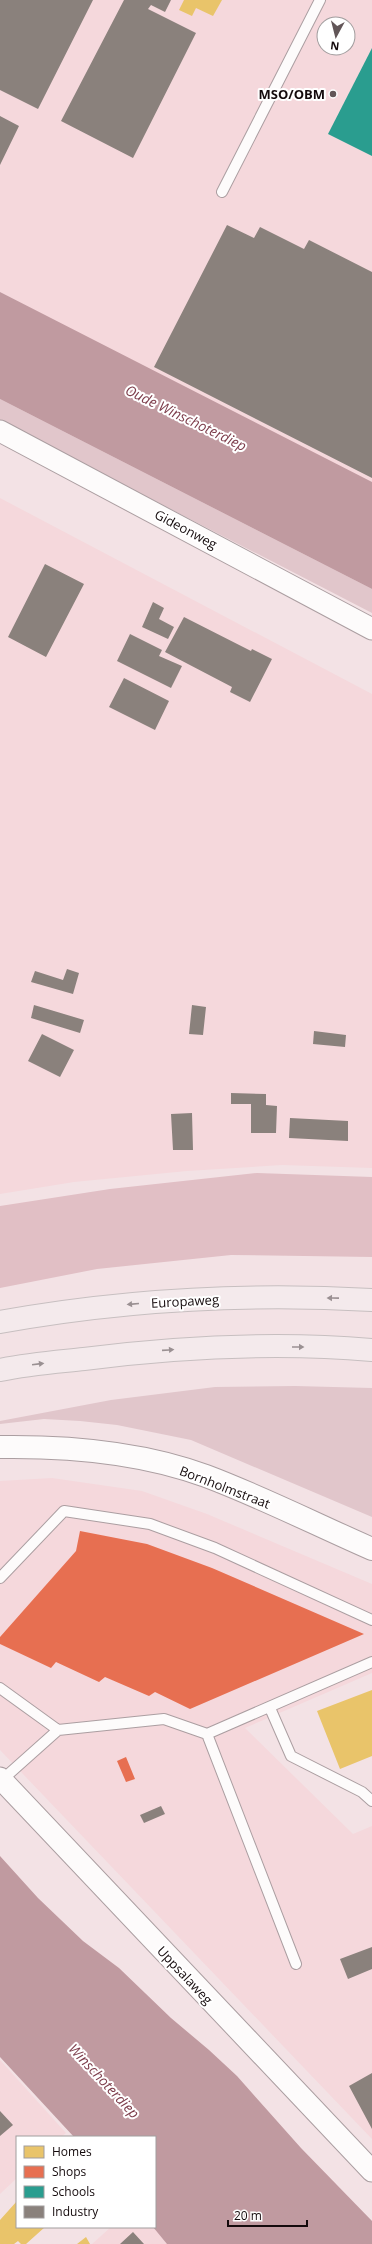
<svg xmlns="http://www.w3.org/2000/svg" width="372" height="2244" font-family="'Open Sans',sans-serif">
  <style>
    .built { fill: #f5d8dc; fill-rule: evenodd }
    .green { fill: #e1c6cb }
    .forest { fill: #e1bfc5 }
    .water { fill: #c09aa0 }
    .homes { fill: #e9c46a }
    .shops { fill: #e76f51 }
    .schools { fill: #2a9d8f }
    .industry { fill: #8a817c }
    .lines { fill: none; stroke-linecap: round; stroke-linejoin: round }
    .service-casing { stroke: #ab9ea1; stroke-width: 12 }
    .minor-casing { stroke: #ab9ea1; stroke-width: 23 }
    .tertiary-casing { stroke: #ab9ea1; stroke-width: 24 }
    .trunk-casing { stroke: #c7bfc0; stroke-width: 24 }
    .service { stroke: #fdfbfb; stroke-width: 10 }
    .minor { stroke: #fdfbfb; stroke-width: 21 }
    .tertiary { stroke: #fdfbfb; stroke-width: 22 }
    .trunk { stroke: #f4eaec; stroke-width: 22 }
    .oneway { fill: #9a9092 }
    .poi-dot { fill: #625658; stroke: #fff; stroke-width: 1.5 }
    .labels { text-anchor: middle; stroke-width: 4; stroke-linejoin: round; paint-order: stroke }
    .poi-label { font-size: 13px; font-weight: bold; fill: #140a0c; stroke: #fff; text-anchor: end }
    .street-label { font-size: 13px; fill: #140a0c; stroke: #fff }
    .water-label { font-size: 14px; font-style: italic; fill: #7d3d4b; stroke: #fff }
  </style>
  <rect width="100%" height="100%" fill="#f3e2e5"/>
  <path class="built" d="M 0,0 L 372,0 L 372,487 L 0,292 ZM 324,24 L 348,24 L 348,48 L 324,48 Z
    M 0,498 L 372,694 L 372,1168 L 282,1165 L 187,1171 L 74,1182 L 0,1194 Z
    M 52,1478 L 142,1491 L 207,1514 L 372,1584 L 372,1673 L 245,1728 L 353,1834 L 372,1826 L 372,2139 L 0,1750 L 0,1481 Z
    M 0,2060 L 66,2133 L 61,2137 L 17,2137 L 17,2178 L 0,2194 Z
    M 111,2227 L 153,2227 L 169,2244 L 92,2244 Z"/>
  <path class="green" d="M 0,399 L 372,589 L 372,613 L 0,421 Z
    M 295,1386 L 372,1388 L 372,1517 L 191,1440 L 117,1425 L 80,1421 L 44,1419 L 0,1424 L 0,1421 L 111,1400 L 215,1387 Z"/>
  <path class="forest" d="M 257,1173 L 372,1177 L 372,1257 L 231,1255 L 97,1269 L 0,1288 L 0,1206 L 110,1189 Z"/>
  <path class="water" d="M 0,292 L 372,482 L 372,589 L 0,399 Z
    M 0,1856 L 38,1898 L 83,1941 L 119,1968 L 171,2018 L 209,2050 L 237,2076 L 301,2148 L 372,2221 L 372,2244 L 167,2244 L 153,2227 L 155,2227 L 155,2137 L 74,2137 L 0,2057 Z"/>
  <path class="homes" d="M 184,0 L 222,0 L 213,16 L 196,8 L 192,16 L 179,10 Z
    M 372,1690 L 372,1756 L 340,1769 L 317,1711 Z
    M 17,2201 L 17,2227 L 45,2227 L 26,2244 L 21,2244 L 18,2241 L 14,2244 L 0,2244 L 0,2220 Z
    M 86,2237 L 90,2244 L 77,2244 Z"/>
  <path class="shops" d="M 80,1531 L 147,1544 L 212,1568 L 364,1634 L 190,1709 L 155,1692 L 149,1696 L 105,1677 L 99,1682 L 56,1662 L 51,1668 L 0,1644 L 0,1637 L 76,1551 Z
    M 126,1757 L 135,1779 L 126,1782 L 117,1761 Z"/>
  <path class="schools" d="M 372,48 L 372,156 L 328,134 Z"/>
  <path class="industry" d="M 0,0 L 93,0 L 38,109 L 0,90 Z
    M 124,0 L 171,0 L 165,12 L 151,5 L 148,9 L 196,33 L 133,158 L 61,121 Z
    M 0,116 L 19,126 L 0,165 Z
    M 227,225 L 254,238 L 260,227 L 304,249 L 309,240 L 372,272 L 372,478 L 154,367 Z
    M 45,564 L 84,584 L 46,657 L 8,637 Z
    M 153,602 L 164,608 L 159,619 L 174,627 L 168,639 L 142,627 Z
    M 184,617 L 251,651 L 252,649 L 272,659 L 250,702 L 230,692 L 232,687 L 165,652 Z
    M 130,634 L 162,650 L 159,656 L 182,666 L 171,688 L 117,661 Z
    M 124,678 L 169,701 L 155,730 L 109,707 Z
    M 67,969 L 79,973 L 73,994 L 31,982 L 35,971 L 63,980 Z
    M 34,1005 L 84,1020 L 80,1033 L 31,1018 Z
    M 192,1005 L 206,1007 L 203,1035 L 189,1034 Z
    M 314,1031 L 346,1035 L 345,1047 L 313,1044 Z
    M 42,1034 L 74,1050 L 60,1077 L 28,1061 Z
    M 231,1093 L 266,1094 L 266,1105 L 277,1106 L 276,1133 L 251,1133 L 251,1104 L 231,1104 Z
    M 192,1113 L 193,1150 L 173,1150 L 171,1114 Z
    M 290,1118 L 348,1121 L 348,1141 L 289,1138 Z
    M 161,1806 L 165,1814 L 144,1823 L 140,1815 Z
    M 372,1947 L 372,1969 L 348,1979 L 340,1959 Z
    M 372,2073 L 372,2129 L 349,2086 Z
    M 0,2111 L 13,2125 L 0,2136 Z
    M 133,2232 L 144,2244 L 120,2244 Z"/>
  <g class="lines">
    <defs>
      <path id="service" d="M 222,192 L 320,0
        M 0,1578 L 64,1511 L 150,1524 L 215,1548 L 372,1620
        M 0,1688 L 58,1730
        M 270,1708 L 291,1756 L 362,1792 L 372,1801
        M 207,1734 L 296,1964
        M 2,1780 L 58,1730 L 164,1719 L 207,1734 L 372,1662"/>
      <path id="minor" d="M 0,431 L 372,629
        M 0,1778 L 372,2171"/>
      <path id="tertiary" d="M 0,1447 C 69,1446 141,1452 206,1476 C 262,1497 317,1525 372,1549"/>
      <path id="trunk" d="M 0,1322 C 122,1300 248,1293 372,1300
        M 0,1370 C 28,1364 56,1362 84,1359 C 179,1347 277,1342 372,1350"/>
    </defs>
    <use href="#service" class="service-casing"/>
    <use href="#minor" class="minor-casing"/>
    <use href="#tertiary" class="tertiary-casing"/>
    <use href="#trunk" class="trunk-casing"/>
    <use href="#service" class="service"/>
    <use href="#minor" class="minor"/>
    <use href="#tertiary" class="tertiary"/>
    <use href="#trunk" class="trunk"/>
  </g>
  <defs><path id="oneway-solid" d="M-6-.8H1V-3.2L6.5 0L1 3.2V.8H-6Z"/></defs>
  <g class="oneway">
    <use href="#oneway-solid" transform="translate(333 1298) rotate(-179)"/>
    <use href="#oneway-solid" transform="translate(133 1304) rotate(175)"/>
    <use href="#oneway-solid" transform="translate(298 1347)"/>
    <use href="#oneway-solid" transform="translate(168 1350) rotate(-4)"/>
    <use href="#oneway-solid" transform="translate(38 1364) rotate(-7)"/>
  </g>
  <circle class="poi-dot" cx="333" cy="94" r="4"/>
  <g class="labels">
    <g class="poi-label">
      <text x="325" y="99">MSO/OBM</text>
    </g>
    <g class="street-label">
      <text transform="translate(186 529) rotate(28)" y="5">Gideonweg</text>
      <text transform="translate(185 1301) rotate(-3)" y="5">Europaweg</text>
      <text transform="translate(225 1487) rotate(21)" y="5">Bornholmstraat</text>
      <text transform="translate(185 1975) rotate(47)" y="5">Uppsalaweg</text>
    </g>
    <g class="water-label">
      <text transform="translate(186 418) rotate(26)" y="5">Oude Winschoterdiep</text>
      <text transform="translate(104 2081) rotate(47)" y="5">Winschoterdiep</text>
    </g>
  </g>
  <rect x="16" y="2136" width="140" height="92" fill="#ffffff" stroke="#a19d9e"/>
  <rect x="24" y="2146" width="20" height="12" fill="#e9c46a" stroke="#a19d9e"/>
  <text x="52" y="2156" font-size="12" fill="#140a0c">Homes</text>
  <rect x="24" y="2166" width="20" height="12" fill="#e76f51" stroke="#a19d9e"/>
  <text x="52" y="2176" font-size="12" fill="#140a0c">Shops</text>
  <rect x="24" y="2186" width="20" height="12" fill="#2a9d8f" stroke="#a19d9e"/>
  <text x="52" y="2196" font-size="12" fill="#140a0c">Schools</text>
  <rect x="24" y="2206" width="20" height="12" fill="#8a817c" stroke="#a19d9e"/>
  <text x="52" y="2216" font-size="12" fill="#140a0c">Industry</text>
  <g transform="translate(336 36) rotate(187)"><circle r="19" fill="#ffffff" stroke="#a19d9e"/>
  <path d="M0-3L7 15L0 10L-7 15Z" fill="#625658"/>
  <text y="-6" font-size="11" font-weight="bold" text-anchor="middle" fill="#140a0c">N</text>
  </g>
  <path d="M228 2220v6h79v-6" fill="none" stroke="#140a0c" stroke-width="2"/>
  <text x="234" y="2220" font-size="12" fill="#140a0c" stroke="#ffffff" stroke-width="3" paint-order="stroke">20 m</text>
</svg>
